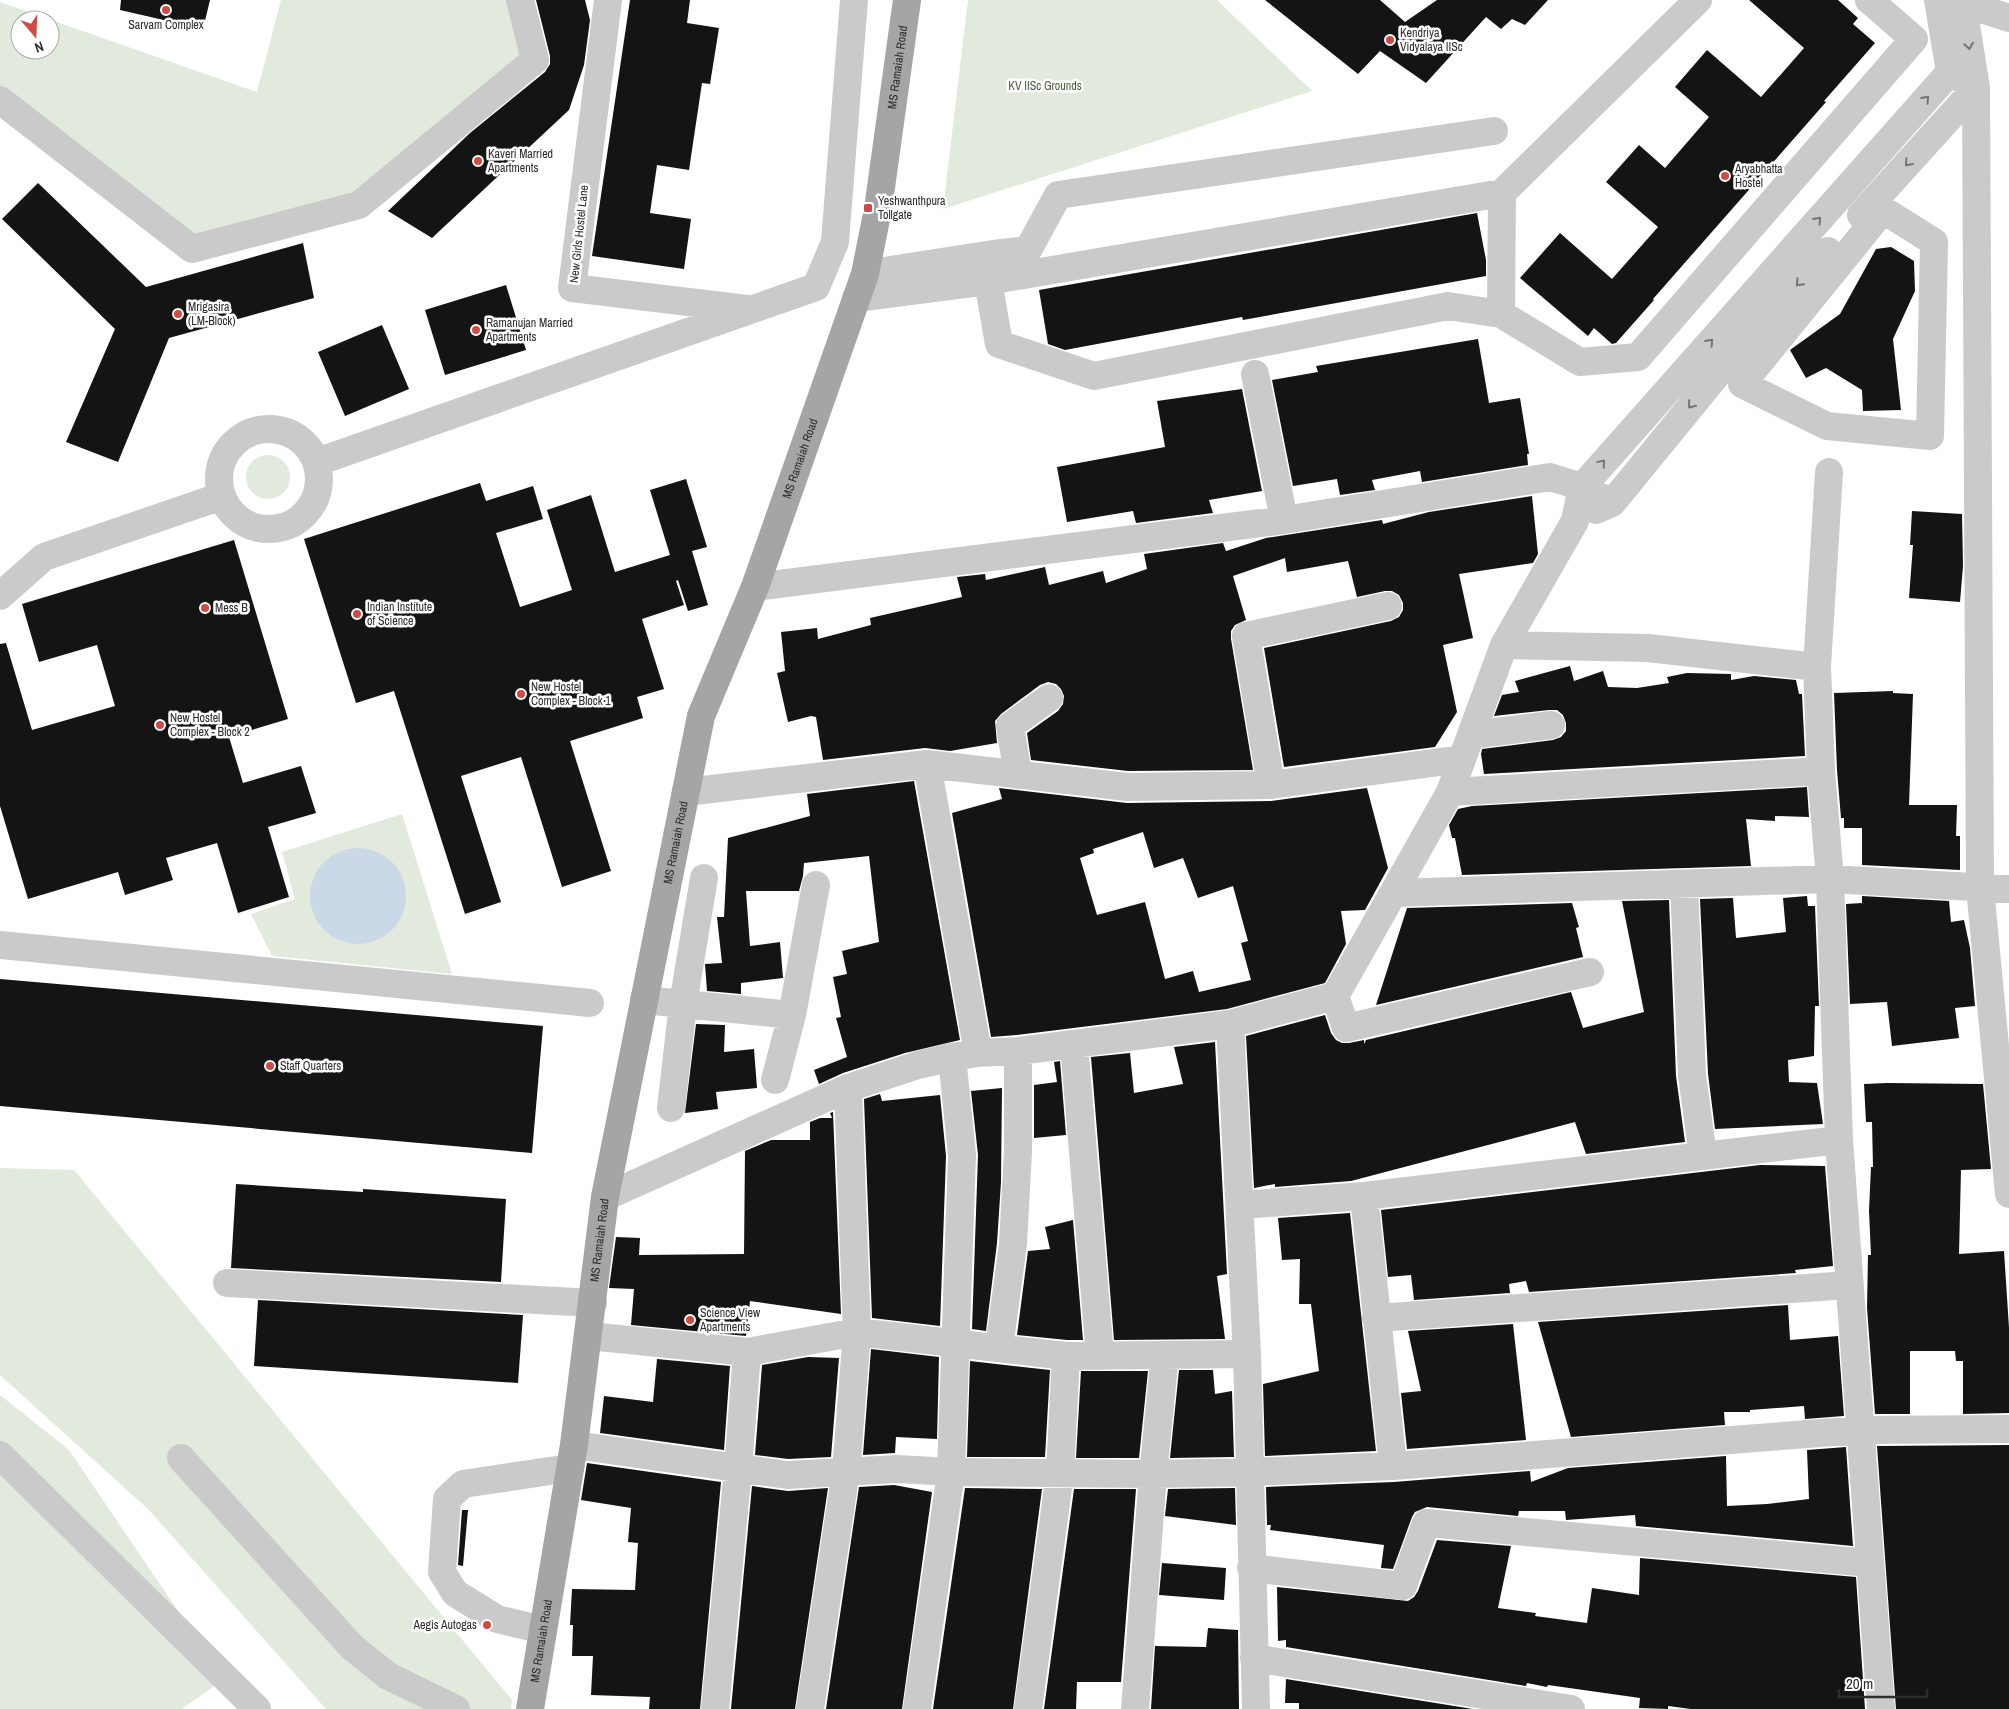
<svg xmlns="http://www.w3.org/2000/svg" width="2009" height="1709" font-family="'Archivo Narrow',sans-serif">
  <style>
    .green { fill: #e2e9dd; fill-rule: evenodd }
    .water { fill: #cbd8e7 }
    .building { fill: #141414; fill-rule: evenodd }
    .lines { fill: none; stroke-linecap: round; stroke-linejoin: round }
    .minor { stroke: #cacaca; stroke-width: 28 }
    .major { stroke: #a5a5a5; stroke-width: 28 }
    .oneway { stroke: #747474 }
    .poi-dot { fill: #cf4c45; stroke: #fff; stroke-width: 2 }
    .labels { text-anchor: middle; stroke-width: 5; stroke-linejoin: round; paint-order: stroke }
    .poi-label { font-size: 12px; fill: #2d2d2d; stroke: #fff; text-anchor: start }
    .street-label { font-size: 12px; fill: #2d2d2d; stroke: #fff }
    .park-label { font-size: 12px; fill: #4c6340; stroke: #fff }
  </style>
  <rect width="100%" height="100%" fill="#fff"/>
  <path class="green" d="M 281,0 L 513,0 L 527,53 L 357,198 L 195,244 L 0,88 L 0,2 L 257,92 ZM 20,20 L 50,20 L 50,50 L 20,50 Z
    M 968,0 L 1217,0 L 1312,91 L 943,209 Z
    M246 477a22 22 0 1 1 44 0a22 22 0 1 1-44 0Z
    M 402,814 L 452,974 L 272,956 L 251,914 L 295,899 L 282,852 Z
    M 0,1168 L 74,1170 L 512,1700 L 511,1709 L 326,1709 L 149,1510 L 0,1375 Z
    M 0,1395 L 69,1450 L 224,1679 L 182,1709 L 0,1709 Z"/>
  <path class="water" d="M310 896a48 48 0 1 1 96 0a48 48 0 1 1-96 0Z"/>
  <path class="building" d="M 121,0 L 210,0 L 203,29 L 120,10 Z
    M 536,0 L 585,0 L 590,20 L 584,65 L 569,110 L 432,238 L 388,211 L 470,133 L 545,72 L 550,64 L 550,56 Z
    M 630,0 L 690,0 L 687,23 L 719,28 L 710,84 L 702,83 L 689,170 L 657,165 L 650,213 L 691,219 L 684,269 L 592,256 Z
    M 1265,0 L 1380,0 L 1405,22 L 1437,0 L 1548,0 L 1525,25 L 1512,19 L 1501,29 L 1486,17 L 1426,83 L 1380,51 L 1358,74 Z
    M 1749,0 L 1838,0 L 1858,18 L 1853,24 L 1875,43 L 1824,101 L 1826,102 L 1653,299 L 1654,300 L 1616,343 L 1612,344 L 1594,328 L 1588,336 L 1520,278 L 1560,233 L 1612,279 L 1658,227 L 1606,182 L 1639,145 L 1665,168 L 1709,117 L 1675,87 L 1707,50 L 1761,97 L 1804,48 Z
    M 38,183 L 146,287 L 303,243 L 314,298 L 169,338 L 118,462 L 66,442 L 115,329 L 2,219 Z
    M 1477,213 L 1486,260 L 1486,276 L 1243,320 L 1242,317 L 1065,350 L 1048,344 L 1039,290 Z
    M 1891,247 L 1914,261 L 1915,291 L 1893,339 L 1901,410 L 1863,411 L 1862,390 L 1826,368 L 1806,378 L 1790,350 L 1840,314 L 1876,249 Z
    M 506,285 L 526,350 L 445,375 L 425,310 Z
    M 382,325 L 409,389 L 345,416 L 318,352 Z
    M 1478,339 L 1489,403 L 1520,398 L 1529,454 L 1527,454 L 1528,465 L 1422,482 L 1420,471 L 1372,480 L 1375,490 L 1340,495 L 1337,479 L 1293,486 L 1272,380 L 1318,372 L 1316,366 Z
    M 1242,389 L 1262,491 L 1209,500 L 1213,513 L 1136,523 L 1133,511 L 1067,522 L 1057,467 L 1165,447 L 1157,401 Z
    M 686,479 L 707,547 L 692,551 L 708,605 L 688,611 L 678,580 L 676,581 L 684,605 L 642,619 L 664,689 L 637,697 L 643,718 L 570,741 L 611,871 L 562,887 L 521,757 L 461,776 L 501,902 L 465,914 L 394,691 L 356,703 L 304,539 L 480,483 L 486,501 L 533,486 L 543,519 L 496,533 L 520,607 L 572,590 L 547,510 L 591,495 L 615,572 L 670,555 L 650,490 Z
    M 1532,496 L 1538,554 L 1533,563 L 1459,574 L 1473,638 L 1443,645 L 1457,712 L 1435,747 L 1284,767 L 1264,648 L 1391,621 L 1399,617 L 1403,610 L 1403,603 L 1399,595 L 1392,591 L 1385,591 L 1357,597 L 1348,561 L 1287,572 L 1285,558 L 1233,576 L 1246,620 L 1235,625 L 1231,631 L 1231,639 L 1253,770 L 1128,771 L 1031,760 L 1027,733 L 1058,711 L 1063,704 L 1064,696 L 1061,689 L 1056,684 L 1048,682 L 1040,685 L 1001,714 L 995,721 L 997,743 L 950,751 L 925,748 L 823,760 L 816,717 L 811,716 L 788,722 L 777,673 L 785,671 L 781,632 L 817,628 L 818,639 L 871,625 L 870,618 L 962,597 L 957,577 L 985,574 L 986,580 L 1045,567 L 1049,585 L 1103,571 L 1106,583 L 1147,569 L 1144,554 L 1223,543 L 1226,551 L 1266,538 L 1382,520 L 1383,524 L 1429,512 Z
    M 1912,511 L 1962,514 L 1963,566 L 1960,602 L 1909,598 L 1913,545 L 1910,545 Z
    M 234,540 L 288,719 L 229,737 L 243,783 L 301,766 L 316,813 L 268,827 L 289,897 L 238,913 L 217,843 L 166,858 L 173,880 L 125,895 L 118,872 L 28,899 L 0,806 L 0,644 L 6,643 L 32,730 L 115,706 L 97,645 L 39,662 L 22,604 Z
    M 1570,666 L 1574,681 L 1603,671 L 1608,687 L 1637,688 L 1669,683 L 1667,677 L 1687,673 L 1731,674 L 1731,680 L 1754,676 L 1796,680 L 1799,694 L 1802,694 L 1805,756 L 1484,774 L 1481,754 L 1482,749 L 1553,740 L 1561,737 L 1566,731 L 1566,723 L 1563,715 L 1557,710 L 1549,710 L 1494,716 L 1502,695 L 1519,692 L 1515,681 Z
    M 1893,691 L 1893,693 L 1913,694 L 1909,805 L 1957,805 L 1956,836 L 1960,836 L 1960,870 L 1862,865 L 1862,828 L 1844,828 L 1844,818 L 1841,818 L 1837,770 L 1834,693 Z
    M 914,781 L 960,1040 L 905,1053 L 843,1073 L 819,1084 L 814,1070 L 847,1057 L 836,1018 L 841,1017 L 833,977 L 847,974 L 842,951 L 879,942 L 869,856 L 804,863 L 803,876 L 799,891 L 746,891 L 750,946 L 780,942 L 783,978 L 741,983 L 741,994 L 707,991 L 705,964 L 722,963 L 717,917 L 724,917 L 728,838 L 810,816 L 807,794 Z
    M 1807,787 L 1809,817 L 1775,816 L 1775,821 L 1746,819 L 1751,866 L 1462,875 L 1455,838 L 1452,838 L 1449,825 L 1458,809 L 1472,806 Z
    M 999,788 L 1127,803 L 1271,801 L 1367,788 L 1388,868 L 1365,910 L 1341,911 L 1346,944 L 1325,983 L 1227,1009 L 1017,1035 L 991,1037 L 952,813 L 1002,799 ZM 1143,832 L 1154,868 L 1183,858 L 1198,898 L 1233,886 L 1248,941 L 1241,943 L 1251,980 L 1199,992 L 1193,971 L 1165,979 L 1145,902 L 1097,915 L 1080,858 L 1094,853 L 1093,849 Z
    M 1807,896 L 1808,906 L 1815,906 L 1819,1006 L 1815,1006 L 1814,1056 L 1788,1060 L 1789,1082 L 1817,1083 L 1823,1124 L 1715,1129 L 1708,1074 L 1700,899 L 1733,898 L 1736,938 L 1786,932 L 1783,898 Z
    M 1862,896 L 1949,901 L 1951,922 L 1964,920 L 1970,948 L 1975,1006 L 1955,1008 L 1959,1038 L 1892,1046 L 1887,1002 L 1850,1004 L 1846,904 L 1862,903 Z
    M 1669,900 L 1676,1076 L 1685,1142 L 1586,1154 L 1575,1122 L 1351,1181 L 1275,1187 L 1275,1184 L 1254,1188 L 1246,1036 L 1325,1015 L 1331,1033 L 1336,1040 L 1342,1043 L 1349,1043 L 1364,1040 L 1364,1044 L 1366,1040 L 1571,992 L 1583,1028 L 1644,1012 L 1622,901 Z
    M 1572,903 L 1579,927 L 1576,928 L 1583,957 L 1376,1005 L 1407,908 Z
    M 0,979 L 543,1026 L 532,1153 L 0,1106 Z
    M 696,1024 L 725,1025 L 724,1052 L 754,1049 L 757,1088 L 716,1092 L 718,1109 L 685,1113 Z
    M 1215,1042 L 1227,1274 L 1217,1276 L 1225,1339 L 1114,1340 L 1091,1057 L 1130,1053 L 1134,1093 L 1183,1084 L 1174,1047 Z
    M 1060,1061 L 1066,1135 L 1034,1138 L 1034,1085 L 1057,1082 L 1054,1062 Z
    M 1887,1083 L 1983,1084 L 1991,1169 L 1961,1170 L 1959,1254 L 2004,1251 L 2009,1328 L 2009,1413 L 1963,1414 L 1963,1361 L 1956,1361 L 1955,1351 L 1910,1351 L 1910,1414 L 1875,1414 L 1867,1308 L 1868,1255 L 1871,1255 L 1869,1211 L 1871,1167 L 1873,1167 L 1872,1122 L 1866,1122 L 1864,1084 Z
    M 1002,1088 L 1001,1182 L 997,1243 L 986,1331 L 972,1329 L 978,1155 L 971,1091 Z
    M 880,1094 L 882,1101 L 940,1095 L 946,1156 L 940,1326 L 872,1318 L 864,1099 Z
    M 833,1112 L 841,1314 L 750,1301 L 746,1336 L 631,1325 L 634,1289 L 609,1288 L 616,1237 L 640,1238 L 639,1255 L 744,1254 L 745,1151 L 771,1140 L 810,1140 L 810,1122 L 820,1118 L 832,1118 L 830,1113 Z
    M 1760,1165 L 1825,1166 L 1833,1266 L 1795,1270 L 1796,1273 L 1529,1292 L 1526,1281 L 1509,1284 L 1510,1293 L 1414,1300 L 1411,1275 L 1388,1277 L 1381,1210 Z
    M 236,1184 L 363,1192 L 363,1189 L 506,1199 L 501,1282 L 231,1268 Z
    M 1350,1213 L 1376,1451 L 1265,1456 L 1263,1384 L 1319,1371 L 1311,1304 L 1299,1304 L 1300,1259 L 1282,1260 L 1278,1218 Z
    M 1073,1220 L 1083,1340 L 1067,1340 L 1017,1335 L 1028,1251 L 1050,1249 L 1045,1227 Z
    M 258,1300 L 523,1315 L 518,1383 L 254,1366 Z
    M 1788,1305 L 1790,1340 L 1838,1336 L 1844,1416 L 1805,1419 L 1804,1406 L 1750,1410 L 1750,1412 L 1724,1412 L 1725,1425 L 1571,1437 L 1538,1322 Z
    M 1513,1324 L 1526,1440 L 1407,1449 L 1401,1393 L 1421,1391 L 1408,1331 Z
    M 871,1349 L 939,1357 L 937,1439 L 896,1437 L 895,1453 L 863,1455 Z
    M 808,1357 L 839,1358 L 831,1457 L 788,1459 L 755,1455 L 762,1365 Z
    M 657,1359 L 730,1366 L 724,1450 L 600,1433 L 604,1396 L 653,1402 Z
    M 970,1361 L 1050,1370 L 1045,1457 L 967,1457 Z
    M 1179,1370 L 1213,1370 L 1215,1394 L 1232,1391 L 1234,1457 L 1170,1458 Z
    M 1081,1371 L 1148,1371 L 1139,1458 L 1076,1458 Z
    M 2009,1445 L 2009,1709 L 1896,1709 L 1877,1446 Z
    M 1846,1447 L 1853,1546 L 1636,1526 L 1635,1515 L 1566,1520 L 1565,1511 L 1519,1511 L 1518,1516 L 1427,1507 L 1415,1512 L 1412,1517 L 1393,1569 L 1381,1568 L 1384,1545 L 1270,1530 L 1271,1525 L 1267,1525 L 1266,1487 L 1394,1482 L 1530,1471 L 1531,1482 L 1568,1468 L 1726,1456 L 1727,1506 L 1767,1504 L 1809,1499 L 1807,1450 Z
    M 587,1463 L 721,1482 L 700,1709 L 649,1709 L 650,1697 L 591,1695 L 593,1656 L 572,1656 L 573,1625 L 570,1625 L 572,1589 L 635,1590 L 638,1543 L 628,1542 L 631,1508 L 581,1500 Z
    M 894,1485 L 932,1492 L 902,1709 L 826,1709 L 859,1487 Z
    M 752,1486 L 788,1491 L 828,1488 L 795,1709 L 731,1709 Z
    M 965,1488 L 1042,1489 L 1013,1709 L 933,1709 Z
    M 1235,1488 L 1236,1525 L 1165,1516 L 1168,1489 Z
    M 1074,1489 L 1136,1489 L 1121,1682 L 1077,1682 L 1076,1709 L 1044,1709 Z
    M 462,1510 L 468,1510 L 463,1566 L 458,1565 Z
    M 1437,1540 L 1511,1546 L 1498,1608 L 1536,1613 L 1535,1616 L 1587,1623 L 1592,1588 L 1639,1595 L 1640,1558 L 1856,1577 L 1865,1709 L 1691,1709 L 1668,1706 L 1668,1709 L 1639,1708 L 1640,1698 L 1548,1685 L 1547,1687 L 1527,1683 L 1526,1686 L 1286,1647 L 1286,1640 L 1278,1641 L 1277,1587 L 1408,1601 L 1414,1597 L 1418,1591 Z
    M 1162,1563 L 1226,1568 L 1224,1600 L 1159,1595 Z
    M 1208,1628 L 1238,1630 L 1239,1709 L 1151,1709 L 1155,1646 L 1206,1647 Z
    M 1286,1679 L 1473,1709 L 1299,1709 L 1299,1703 L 1285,1703 Z"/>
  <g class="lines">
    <path class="minor" d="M 608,0 L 572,288 L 747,309
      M 1962,3 L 2009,18
      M 1950,72 L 1976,88 L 1980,888 L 2009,1194
      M 0,100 L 192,249 L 359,205 L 535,60 L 520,0
      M 1872,203 L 1934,242 L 1930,436 L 1827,426 L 1742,384 L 1883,210
      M 1861,215 L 1976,88 L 1962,0
      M 865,274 L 993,254 L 1028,250 L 1058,195 L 1494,131
      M 988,281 L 999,344 L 1094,376 L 1448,306 L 1501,314 L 1580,362 L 1638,357 L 1914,39 L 1869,0
      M 856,298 L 988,281 L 1502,193 L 1698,0
      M 1501,314 L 1502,193
      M 1255,374 L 1284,520
      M219 479a50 50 0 1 1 100 0a50 50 0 1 1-100 0Z
      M 317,462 L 816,287 L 835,242 L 854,0
      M 1829,472 L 1817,667 L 1821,771 L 1830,879 L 1839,1140 L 1881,1709
      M 1596,510 L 1612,503 L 1733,355 L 1828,251
      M 755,587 L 1284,520 L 1550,477 L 1582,487 L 1612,503
      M 0,596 L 44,557 L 222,496
      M 1504,645 L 1648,648 L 1817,667
      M 1471,735 L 1551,725
      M 927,764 L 1127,787 L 1271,785 L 1462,759
      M 1018,775 L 1010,726 L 1049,698
      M 1271,785 L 1246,636 L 1388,606
      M 686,792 L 927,764 L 978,1053
      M 1450,792 L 1821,771
      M 1684,884 L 1692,1075 L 1703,1156
      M 1393,893 L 1830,879 L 2009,889
      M 0,945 L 590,1003
      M 1335,996 L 1346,1028 L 1590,972
      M 644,1000 L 792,1015 L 816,885
      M 1230,1024 L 1247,1354 L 1256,1709
      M 1074,1044 L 1100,1356
      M 775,1080 L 792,1015
      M 671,1108 L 683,1004 L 704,878
      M 1364,1196 L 1393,1466
      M 605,1197 L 848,1088 L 918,1065 L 952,1057 L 978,1053 L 1018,1051 L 1230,1024 L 1335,996 L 1450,792 L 1504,645 L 1575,521 L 1582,487 L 1950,72 L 1938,0
      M 1241,1205 L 1364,1196 L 1839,1140
      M 227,1283 L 593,1303
      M 1376,1318 L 1849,1285
      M 589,1336 L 747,1352 L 857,1332 L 1066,1356 L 1247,1354
      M 999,1348 L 1013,1244 L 1018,1151 L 1018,1051
      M 574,1445 L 787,1475 L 897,1469 L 951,1472 L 1153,1474 L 1251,1472 L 1393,1466 L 1860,1430 L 2009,1429
      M 0,1455 L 257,1709
      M 181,1458 L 352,1647 L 388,1676 L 456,1709
      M 1251,1568 L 1403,1586 L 1426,1523 L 1870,1563
      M 543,1630 L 497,1619 L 455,1593 L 442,1572 L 447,1499 L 463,1484 L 570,1468
      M 1254,1658 L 1571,1709
      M 715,1709 L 738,1469 L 747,1352
      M 810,1709 L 846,1471 L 857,1332 L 848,1088
      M 917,1709 L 951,1472 L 962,1155 L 952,1057
      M 1028,1709 L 1060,1473 L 1066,1356
      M 1135,1709 L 1153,1474 L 1165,1355"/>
    <path class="major" id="s1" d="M 530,1709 L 574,1445 L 605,1197 L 701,716 L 755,587 L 865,274 L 878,209 L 907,0"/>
  </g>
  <defs><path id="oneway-chevron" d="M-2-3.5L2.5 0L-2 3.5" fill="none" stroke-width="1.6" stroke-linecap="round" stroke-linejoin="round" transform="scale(1.25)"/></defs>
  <g class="oneway">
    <use href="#oneway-chevron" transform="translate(1969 46) rotate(81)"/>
    <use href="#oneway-chevron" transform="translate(1926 99) rotate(-48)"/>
    <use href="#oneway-chevron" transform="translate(1908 163) rotate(132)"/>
    <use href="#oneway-chevron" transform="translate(1818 220) rotate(-48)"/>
    <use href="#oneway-chevron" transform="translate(1799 283) rotate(133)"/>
    <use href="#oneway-chevron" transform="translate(1710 342) rotate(-48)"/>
    <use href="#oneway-chevron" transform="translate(1691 405) rotate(129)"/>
    <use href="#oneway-chevron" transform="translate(1602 463) rotate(-50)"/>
  </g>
  <g class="poi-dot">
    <circle cx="166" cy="10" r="5"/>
    <circle cx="1390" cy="40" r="5"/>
    <circle cx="478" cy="161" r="5"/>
    <circle cx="1725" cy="176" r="5"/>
    <rect x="863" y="203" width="10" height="10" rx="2.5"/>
    <circle cx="178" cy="314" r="5"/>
    <circle cx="476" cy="330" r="5"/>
    <circle cx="205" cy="608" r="5"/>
    <circle cx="357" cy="614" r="5"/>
    <circle cx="521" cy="694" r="5"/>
    <circle cx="160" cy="725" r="5"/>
    <circle cx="270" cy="1066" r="5"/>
    <circle cx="690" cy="1320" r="5"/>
    <circle cx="487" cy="1625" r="5"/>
  </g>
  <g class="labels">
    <g class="poi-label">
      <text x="166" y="29" text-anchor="middle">Sarvam Complex</text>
      <text x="1400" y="37">Kendriya<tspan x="1400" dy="14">Vidyalaya IISc</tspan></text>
      <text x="488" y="158">Kaveri Married<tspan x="488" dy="14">Apartments</tspan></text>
      <text x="1735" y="173">Aryabhatta<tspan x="1735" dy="14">Hostel</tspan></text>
      <text x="878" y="205">Yeshwanthpura<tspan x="878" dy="14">Tollgate</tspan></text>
      <text x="188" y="311">Mrigasira<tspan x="188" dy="14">(LM-Block)</tspan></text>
      <text x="486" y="327">Ramanujan Married<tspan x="486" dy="14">Apartments</tspan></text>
      <text x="367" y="611">Indian Institute<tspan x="367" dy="14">of Science</tspan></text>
      <text x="215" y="612">Mess B</text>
      <text x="531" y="691">New Hostel<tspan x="531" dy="14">Complex - Block 1</tspan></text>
      <text x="170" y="722">New Hostel<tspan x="170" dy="14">Complex - Block 2</tspan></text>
      <text x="280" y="1070">Staff Quarters</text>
      <text x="700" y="1317">Science View<tspan x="700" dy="14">Apartments</tspan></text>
      <text x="477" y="1629" text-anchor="end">Aegis Autogas</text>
    </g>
    <g class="street-label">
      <text dy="4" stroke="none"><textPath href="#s1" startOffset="1689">MS Ramaiah Road</textPath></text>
      <text transform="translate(579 234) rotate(-84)" y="4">New Girls Hostel Lane</text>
      <text dy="4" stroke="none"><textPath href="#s1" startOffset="1284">MS Ramaiah Road</textPath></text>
      <text dy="4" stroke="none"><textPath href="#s1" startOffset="879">MS Ramaiah Road</textPath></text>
      <text dy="4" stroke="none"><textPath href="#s1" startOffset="474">MS Ramaiah Road</textPath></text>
      <text dy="4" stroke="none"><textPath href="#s1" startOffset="69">MS Ramaiah Road</textPath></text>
    </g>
    <g class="park-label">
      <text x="1045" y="90">KV IISc Grounds</text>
    </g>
  </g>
  <g transform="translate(35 35) rotate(161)"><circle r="24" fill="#ffffff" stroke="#ababab"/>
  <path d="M0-4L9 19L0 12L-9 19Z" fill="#cf4c45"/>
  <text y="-8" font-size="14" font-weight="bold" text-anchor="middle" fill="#2d2d2d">N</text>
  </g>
  <path d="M1839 1689v8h88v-8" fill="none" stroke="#2d2d2d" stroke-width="2.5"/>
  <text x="1846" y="1689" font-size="15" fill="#2d2d2d" stroke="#ffffff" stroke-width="4" paint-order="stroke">20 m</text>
</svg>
